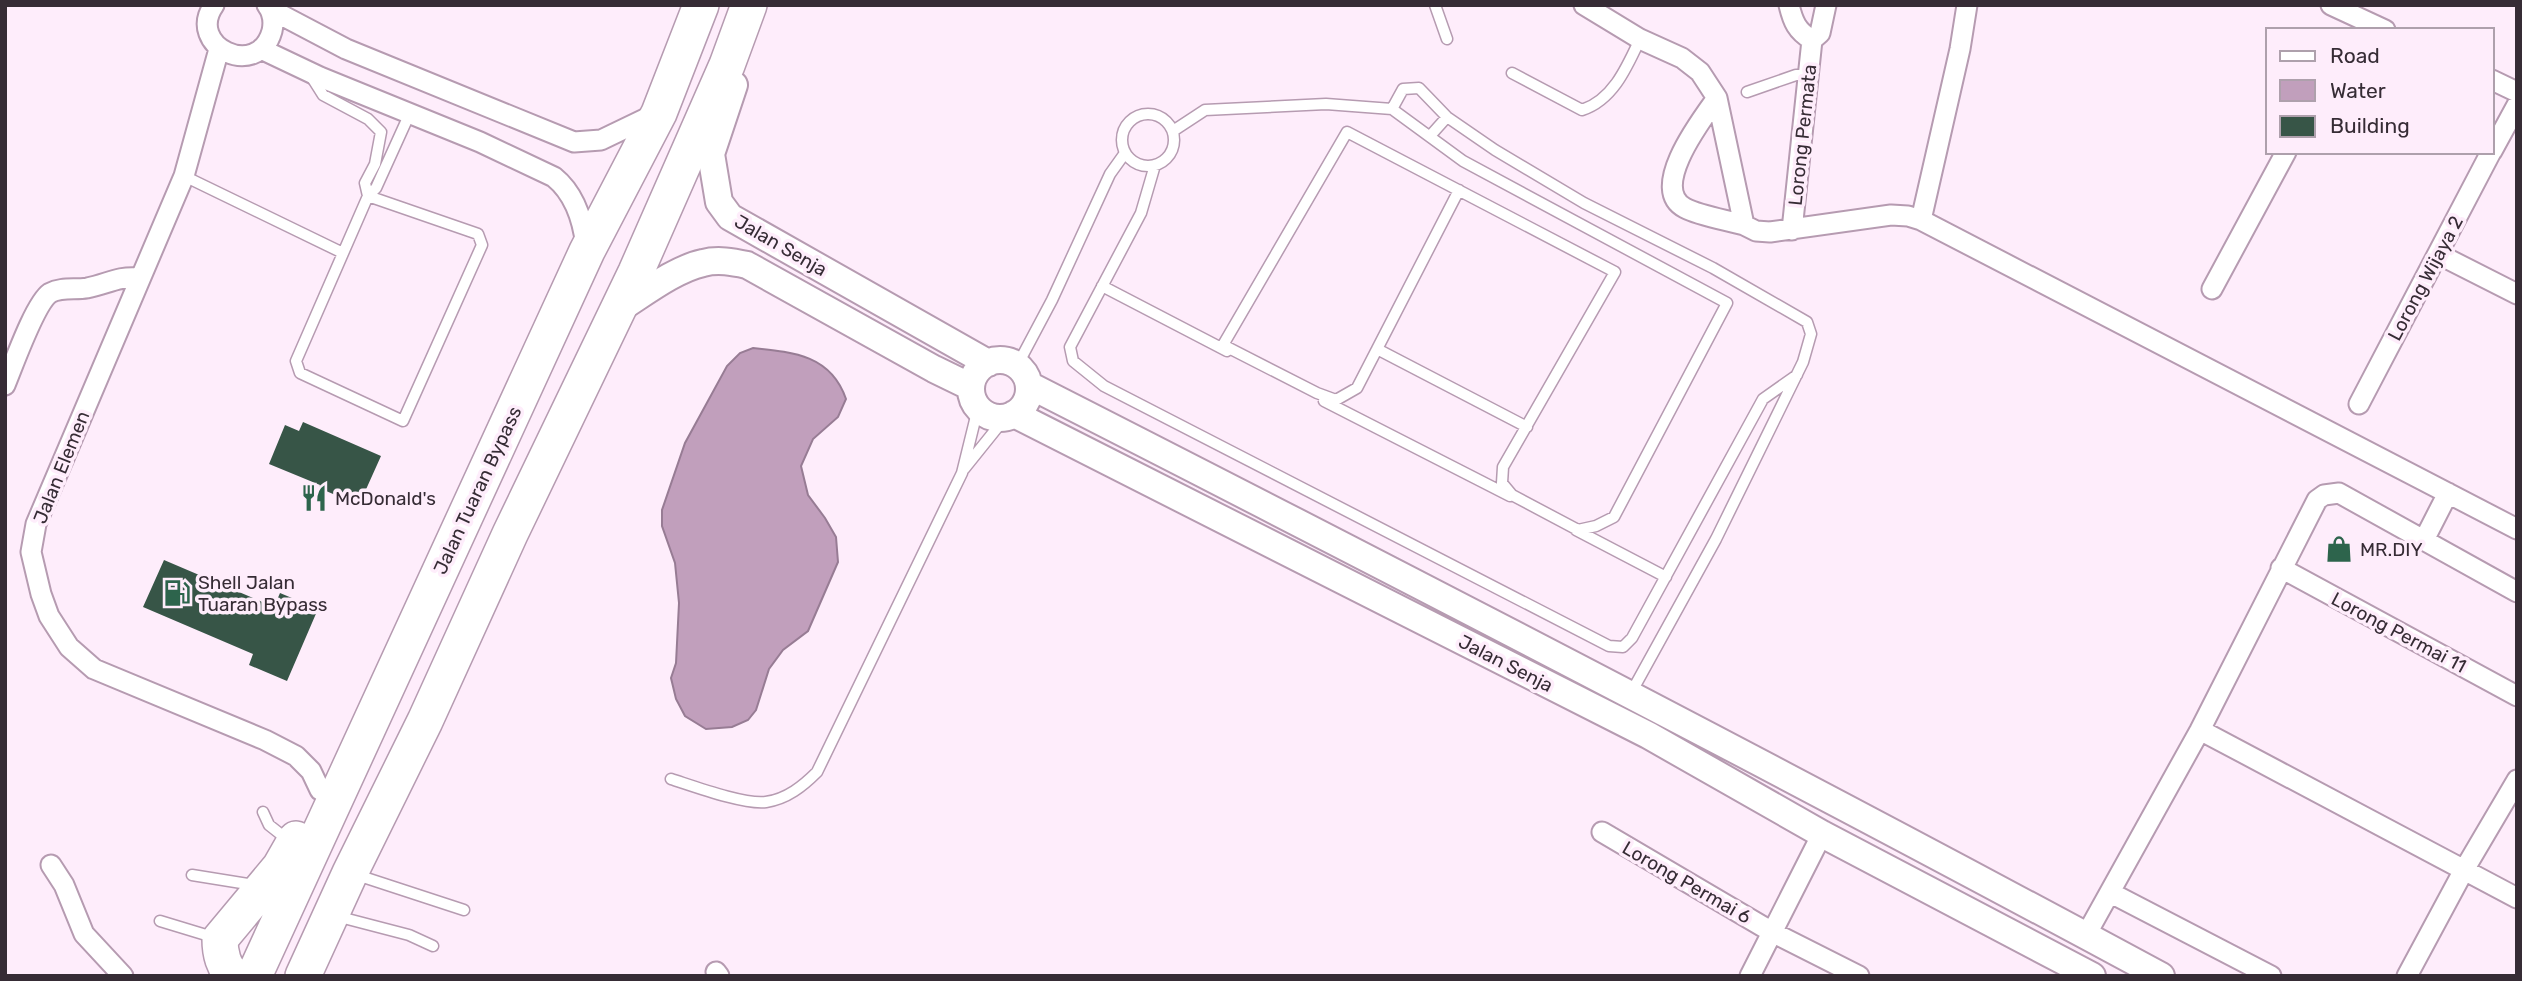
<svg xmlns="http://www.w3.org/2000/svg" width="2522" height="981" font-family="Rubik,sans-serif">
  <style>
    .water { fill: #c19fbc; stroke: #977c94; stroke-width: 2 }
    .building { fill: #375547 }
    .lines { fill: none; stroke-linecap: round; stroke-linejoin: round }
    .lane-casing { stroke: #b69bb1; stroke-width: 13 }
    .street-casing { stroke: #b69bb1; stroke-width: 23 }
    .secondary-casing { stroke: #b69bb1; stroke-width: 30 }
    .highway-casing { stroke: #b69bb1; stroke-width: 38 }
    .lane { stroke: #fff; stroke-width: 10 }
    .street { stroke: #fff; stroke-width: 19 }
    .secondary { stroke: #fff; stroke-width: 26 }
    .highway { stroke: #fff; stroke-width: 35 }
    .labels { text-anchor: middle; stroke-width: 7; stroke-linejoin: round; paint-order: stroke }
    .street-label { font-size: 19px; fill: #362c35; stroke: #feedfb }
    .poi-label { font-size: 19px; fill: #362c35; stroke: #feedfb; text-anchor: start }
  </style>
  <rect width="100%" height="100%" fill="#feedfb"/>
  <path class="water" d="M 753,348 C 793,352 831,355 846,399 L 838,417 L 813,439 L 801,466 L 808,495 L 825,518 L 836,537 L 838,562 L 808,631 L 783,650 L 769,669 L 756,710 L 748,720 L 732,727 L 706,729 L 685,716 L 676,699 L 671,678 L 676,663 L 679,603 L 675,563 L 662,526 L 662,510 L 685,443 L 727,366 L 740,353 Z"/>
  <path class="building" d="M 303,422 L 381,456 L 359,505 L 319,488 L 320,485 L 269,464 L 285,425 L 299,431 Z
    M 164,560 L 274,607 L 280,593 L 318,609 L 287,681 L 249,665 L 253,654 L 143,607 Z"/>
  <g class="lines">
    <defs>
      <path id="lane" d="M 1435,5 L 1447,39
        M 1512,73 L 1582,110 C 1613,100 1627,67 1640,39
        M 311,76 L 323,95 L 368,119 L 381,132 L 375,164 L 365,183 L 368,196 L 478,234 L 482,245 L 403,421 L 300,373 L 296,361 L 368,196 L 376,188 L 410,113
        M 1747,92 L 1796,75 L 1809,75
        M 1392,109 L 1403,89 L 1419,88 L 1447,117 L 1495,150 L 1584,203 L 1713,268 L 1807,322 L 1811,334 L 1803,362 L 1716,539 L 1631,693
        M1122 140a26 26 0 1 1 52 0a26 26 0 1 1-52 0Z
        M 1173,131 L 1205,110 L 1326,104 L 1392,109 L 1463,161 L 1727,303 L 1614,517 L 1596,526 L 1578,530 L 1512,495 L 1502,483 L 1503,467 L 1615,272 L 1347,132 L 1223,345 L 1317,393 L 1336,400 L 1357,388 L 1459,190
        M 1430,136 L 1447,117
        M 1155,165 L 1141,213 L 1070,347 L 1073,361 L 1104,386 L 1609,646 L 1623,647 L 1632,638 L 1763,399 L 1797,375
        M 184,176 L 343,253
        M 1102,286 L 1227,351
        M 1377,349 L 1527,427
        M 1017,366 L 1052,300 L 1110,174 L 1125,153
        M 1324,401 L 1510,496
        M 964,469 L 1005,418
        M 1576,530 L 1666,577
        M 671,779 C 693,786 745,805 766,802 C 787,799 803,786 817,772 L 962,473 L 978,408
        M 263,812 L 269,825 L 288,840
        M 192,875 L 254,885
        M 357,875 L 464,910
        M 336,916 L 409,935 L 433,946
        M 160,921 L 216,938"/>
      <path id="street" d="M 214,5 C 185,46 258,81 272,31 C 274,22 273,13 267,5
        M 1584,5 L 1640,39 L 1682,58 L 1700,72 L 1717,98 L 1744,225 L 1756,231 L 1770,232 L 1891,215 L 1908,216 L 1921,220 L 2517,529
        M 1789,5 C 1793,22 1797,31 1812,40
        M 2331,5 L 2385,30
        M 270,9 L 346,49 L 574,142 L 601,140 L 655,114
        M 219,49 L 184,176 L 36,524 L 31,552 L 41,594 L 49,616 L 69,647 L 94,669 L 265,740 L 296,756 L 311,771 L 320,790
        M 261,49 L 320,77 L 480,142 L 554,177 C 575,194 583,221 586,246
        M 2492,80 L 2517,92
        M 1717,98 C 1702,119 1648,189 1685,208 C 1700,216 1727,220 1744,225
        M 2492,151 L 2517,105
        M 1921,220 L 1960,49 L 1967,5
        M 1792,230 L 1812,40 L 1820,33 L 1826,5
        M 2438,254 L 2517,294
        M 2212,289 L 2286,152
        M 5,385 C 13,366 35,303 50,293 C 61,287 75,290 87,288 C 108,284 117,276 139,278
        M 2359,404 L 2491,152
        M 2424,540 L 2448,493
        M 2281,568 L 2517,696
        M 2200,730 L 2517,898
        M 1602,832 L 1772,932 L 1859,976
        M 51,865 L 64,885 L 84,934 L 123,976
        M 2111,893 L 2271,976
        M 2086,935 L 2200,730 L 2317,500 L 2324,495 L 2339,493 L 2517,592
        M 716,972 L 719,976
        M 1750,976 L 1822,834
        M 2407,976 L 2464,870 L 2517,780"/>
      <path id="secondary" d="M 734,85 L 711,154 L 719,202 L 730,217 L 988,363
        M 619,309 C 643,294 675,269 703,263 C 718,259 733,262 747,265 L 934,369 L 971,387
        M971 389a29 29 0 1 1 58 0a29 29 0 1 1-58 0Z
        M 1029,385 C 1408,578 1786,774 2161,976
        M 1014,414 L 1648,735 L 1822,834 L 2092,976"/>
      <path id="highway" d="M 235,976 C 223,969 220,952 220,939 L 280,867 L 296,839
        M 254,976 L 587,251 L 659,113 L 701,5
        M 303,976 L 350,873 L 425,721 L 510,534 L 636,272 L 727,65 L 749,5"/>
    </defs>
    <use href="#lane" class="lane-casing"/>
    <use href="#street" class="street-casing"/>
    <use href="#secondary" class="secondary-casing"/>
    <use href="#highway" class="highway-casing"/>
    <use href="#lane" class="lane"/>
    <use href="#street" class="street"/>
    <use href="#secondary" class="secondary"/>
    <use href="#highway" class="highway"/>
  </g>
  <defs>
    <symbol id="restaurant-bare" viewBox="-9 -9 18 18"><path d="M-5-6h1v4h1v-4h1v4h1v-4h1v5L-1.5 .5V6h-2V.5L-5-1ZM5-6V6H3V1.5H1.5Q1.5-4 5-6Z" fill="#2d644c" stroke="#feedfb" stroke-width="2.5" paint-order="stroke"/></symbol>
    <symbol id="shop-bare" viewBox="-9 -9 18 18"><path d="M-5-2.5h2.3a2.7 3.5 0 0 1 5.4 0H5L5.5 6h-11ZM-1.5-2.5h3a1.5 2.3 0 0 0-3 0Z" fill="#2d644c" stroke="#feedfb" stroke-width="2.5" paint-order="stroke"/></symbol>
    <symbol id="fuel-bare" viewBox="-9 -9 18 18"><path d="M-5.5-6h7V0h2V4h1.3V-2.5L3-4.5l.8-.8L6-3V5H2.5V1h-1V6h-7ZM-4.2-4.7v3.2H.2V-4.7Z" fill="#2d644c" stroke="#feedfb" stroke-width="2.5" paint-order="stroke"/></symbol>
  </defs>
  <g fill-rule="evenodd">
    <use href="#restaurant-bare" x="295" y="479" width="38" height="38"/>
    <use href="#shop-bare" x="2320" y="530" width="38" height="38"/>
    <use href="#fuel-bare" x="158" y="574" width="38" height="38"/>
  </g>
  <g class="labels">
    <g class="street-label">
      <text transform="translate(1802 135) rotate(-84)" y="7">Lorong Permata</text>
      <text transform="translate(781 245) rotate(30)" y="7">Jalan Senja</text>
      <text transform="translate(2425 278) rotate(-62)" y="7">Lorong Wijaya 2</text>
      <text transform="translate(61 467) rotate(-68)" y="7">Jalan Elemen</text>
      <text transform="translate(477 490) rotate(-65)" y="7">Jalan Tuaran Bypass</text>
      <text transform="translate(2399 632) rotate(28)" y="7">Lorong Permai 11</text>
      <text transform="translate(1506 663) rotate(27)" y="7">Jalan Senja</text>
      <text transform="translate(1687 882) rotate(30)" y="7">Lorong Permai 6</text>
    </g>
    <g class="poi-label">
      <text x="335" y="505">McDonald's</text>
      <text x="2360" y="556">MR.DIY</text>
      <text x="198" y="589">Shell Jalan<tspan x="198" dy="22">Tuaran Bypass</tspan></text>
    </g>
  </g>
  <rect width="2522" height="981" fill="none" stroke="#362c35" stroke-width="14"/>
  <rect x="2266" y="28" width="228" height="126" fill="#feedfb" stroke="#aea0ac" stroke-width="2"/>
  <rect x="2280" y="51" width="35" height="10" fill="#ffffff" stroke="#aea0ac" stroke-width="2"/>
  <text x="2330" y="63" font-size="21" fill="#362c35">Road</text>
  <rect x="2280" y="80" width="35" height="21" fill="#c19fbc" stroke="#aea0ac" stroke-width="2"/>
  <text x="2330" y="98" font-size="21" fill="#362c35">Water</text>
  <rect x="2280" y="116" width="35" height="21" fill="#375547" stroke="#aea0ac" stroke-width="2"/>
  <text x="2330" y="133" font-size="21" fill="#362c35">Building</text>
</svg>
